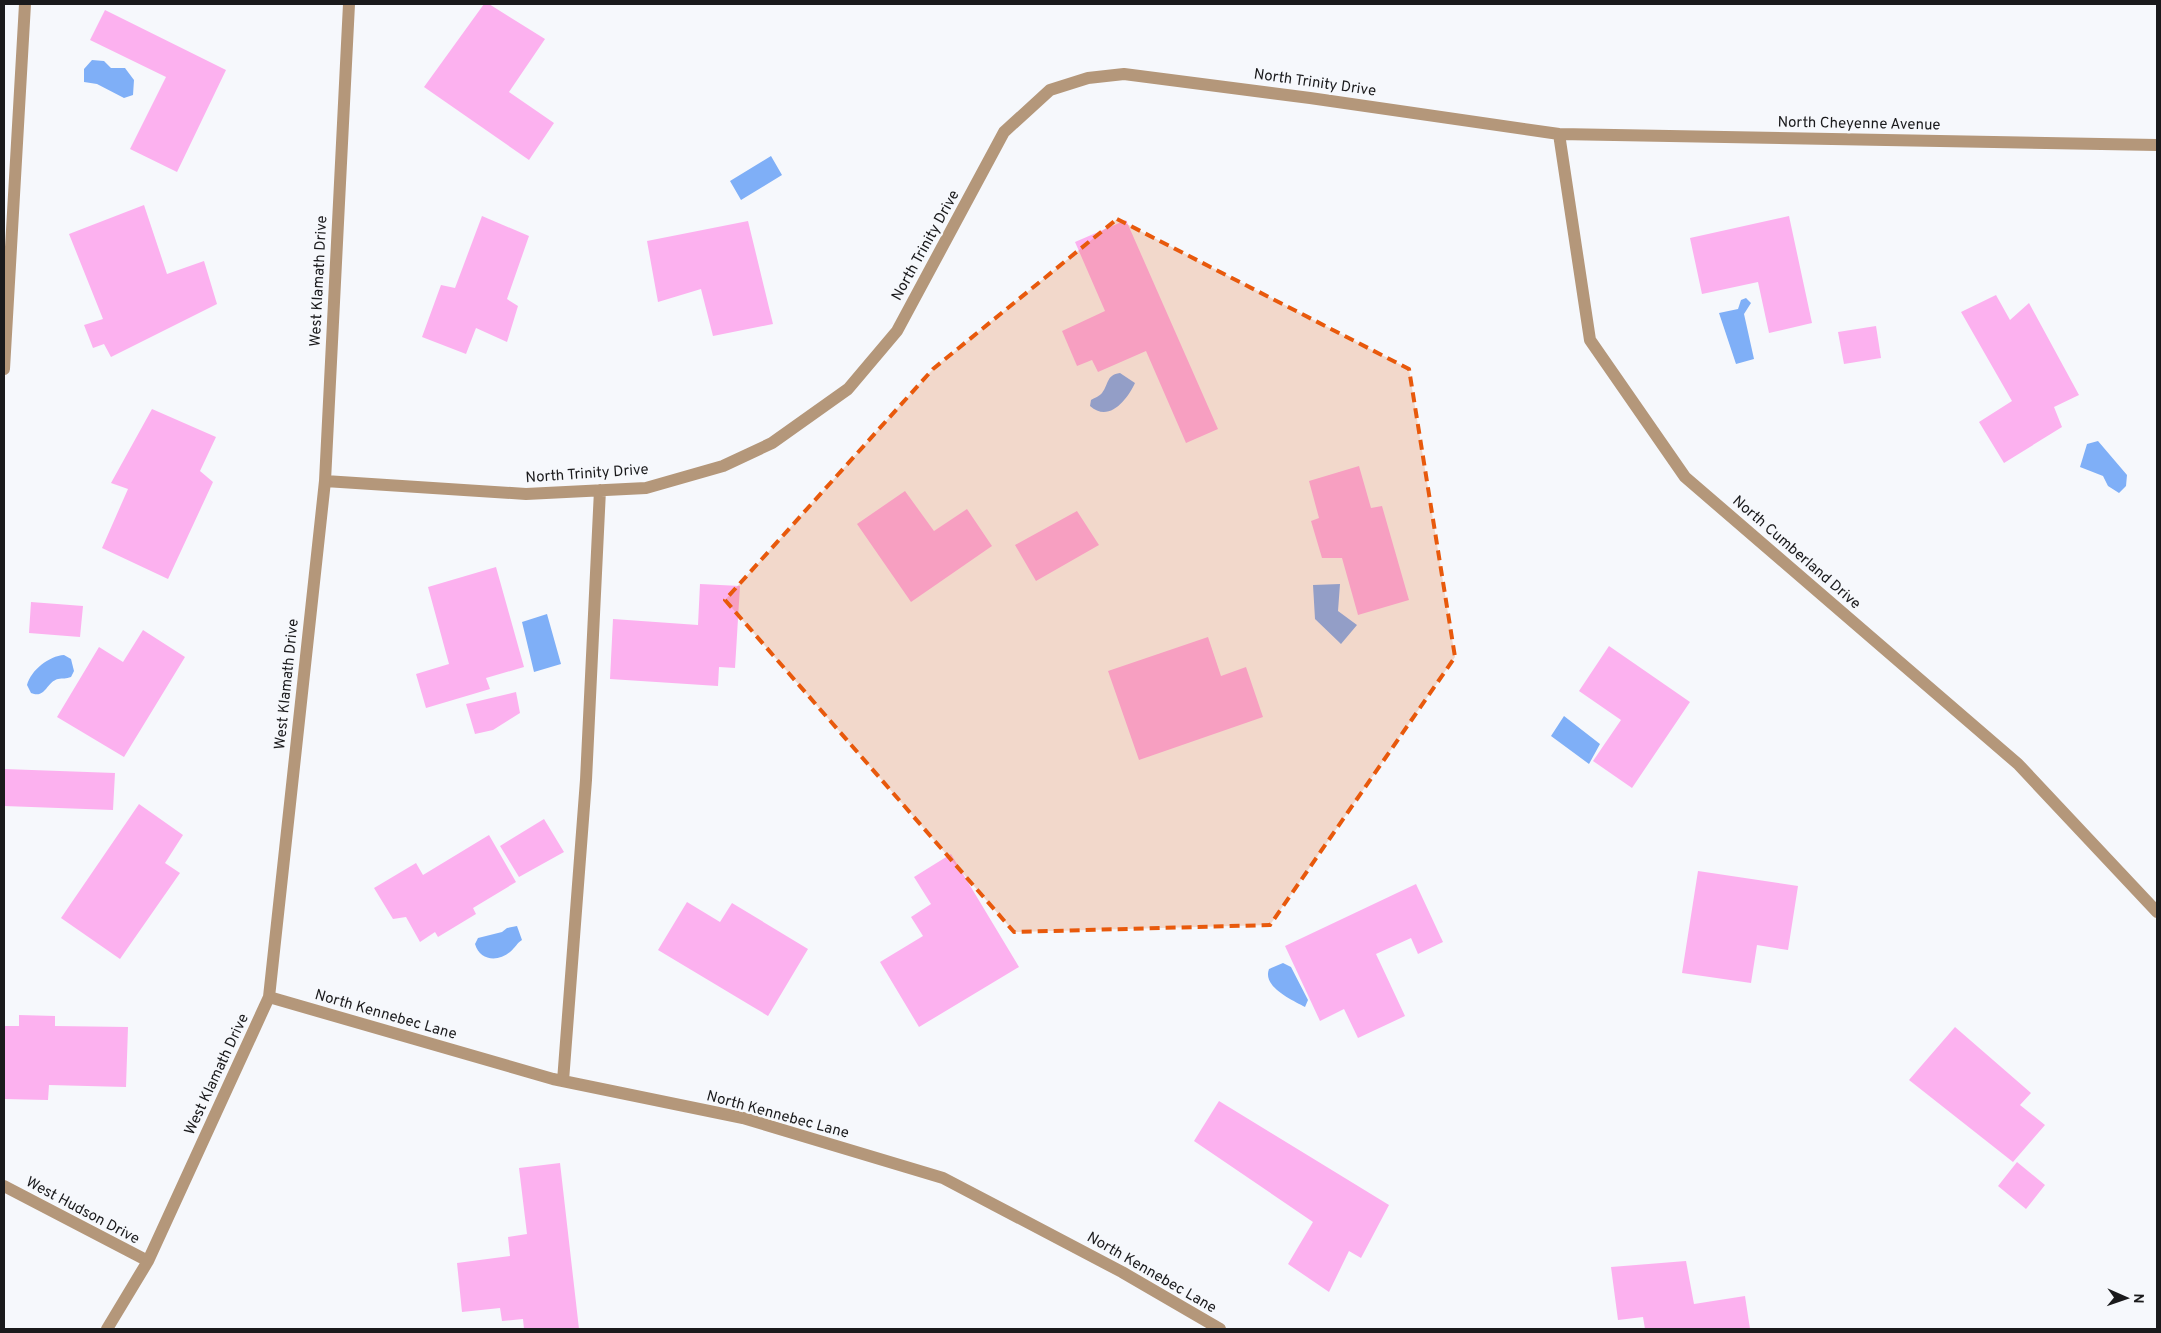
<svg xmlns="http://www.w3.org/2000/svg" width="2161" height="1333" font-family="Overpass,sans-serif">
  <style>
    .water { fill: #7faff7 }
    .building { fill: #fcb1ef }
    .lines { fill: none; stroke-linecap: round; stroke-linejoin: round }
    .minor { stroke: #b4977a; stroke-width: 12 }
    .marked { fill: #e8590c; fill-opacity: 0.2; stroke: #e8590c; stroke-width: 4; stroke-dasharray: 10 6; stroke-linejoin: round }
    .labels { text-anchor: middle; stroke-width: 5; stroke-linejoin: round; paint-order: stroke }
    .street-label { font-size: 15px; fill: #1a1a1c; stroke: #f6f8fc }
  </style>
  <rect width="100%" height="100%" fill="#f6f8fc"/>
  <path class="water" d="M 92,60 L 104,61 L 111,68 L 125,68 L 134,80 L 133,95 L 124,98 L 97,84 L 84,82 L 84,69 Z
    M 771,156 L 782,175 L 741,200 L 730,181 Z
    M 1746,298 L 1751,303 L 1744,314 L 1754,359 L 1736,364 L 1719,313 L 1738,309 L 1741,300 Z
    M 1120,373 L 1135,383 C 1127,400 1109,423 1090,406 L 1091,400 C 1094,398 1100,396 1102,393 C 1109,384 1106,375 1120,373 Z
    M 2098,441 L 2127,475 L 2126,486 L 2119,493 L 2108,486 L 2103,476 L 2080,467 L 2087,444 Z
    M 1340,584 L 1338,611 L 1357,625 L 1341,644 L 1315,619 L 1313,585 Z
    M 547,614 L 561,664 L 534,672 L 522,622 Z
    M 64,655 L 71,659 L 74,671 L 71,677 C 66,679 63,678 58,679 C 46,682 46,699 31,693 L 27,685 C 31,670 49,656 64,655 Z
    M 1564,716 L 1600,744 L 1589,764 L 1551,736 Z
    M 517,926 L 522,940 C 517,943 515,948 510,952 C 498,962 480,961 475,944 L 478,938 L 502,932 L 507,928 Z
    M 1283,963 L 1291,967 L 1308,1000 L 1305,1007 C 1292,1000 1262,987 1269,969 Z"/>
  <path class="building" d="M 484,4 L 489,4 L 545,39 L 509,92 L 554,123 L 529,160 L 424,87 Z
    M 105,10 L 226,70 L 177,172 L 130,149 L 166,77 L 90,40 Z
    M 144,205 L 167,274 L 204,261 L 217,304 L 111,357 L 104,344 L 93,348 L 84,325 L 103,319 L 69,234 Z
    M 482,216 L 529,236 L 507,299 L 518,306 L 507,342 L 476,328 L 466,354 L 422,337 L 441,285 L 455,288 Z
    M 1789,216 L 1812,323 L 1769,333 L 1758,282 L 1702,294 L 1690,238 Z
    M 1126,220 L 1218,429 L 1186,443 L 1146,351 L 1098,372 L 1092,360 L 1077,366 L 1062,331 L 1105,311 L 1075,242 Z
    M 748,221 L 773,324 L 713,336 L 701,289 L 658,302 L 647,241 Z
    M 1996,295 L 2010,320 L 2029,303 L 2079,395 L 2054,407 L 2062,427 L 2004,463 L 1979,422 L 2012,401 L 1961,312 Z
    M 1876,326 L 1881,358 L 1844,364 L 1838,332 Z
    M 152,409 L 216,437 L 200,471 L 213,482 L 168,579 L 102,548 L 128,489 L 111,483 Z
    M 1359,466 L 1371,508 L 1382,506 L 1409,600 L 1358,615 L 1342,558 L 1322,558 L 1311,521 L 1319,518 L 1309,481 Z
    M 905,491 L 934,531 L 967,509 L 992,546 L 911,602 L 857,524 Z
    M 1077,511 L 1099,545 L 1036,581 L 1015,545 Z
    M 496,567 L 524,667 L 486,678 L 490,689 L 426,708 L 416,674 L 449,664 L 428,587 Z
    M 700,584 L 740,586 L 735,668 L 719,667 L 718,686 L 610,679 L 613,619 L 698,625 Z
    M 31,602 L 83,606 L 80,637 L 29,633 Z
    M 143,630 L 185,657 L 124,757 L 57,717 L 99,647 L 123,662 Z
    M 1208,637 L 1221,676 L 1246,667 L 1263,717 L 1139,760 L 1108,671 Z
    M 1609,646 L 1690,702 L 1632,788 L 1593,761 L 1621,720 L 1579,691 Z
    M 516,692 L 520,713 L 493,730 L 475,734 L 466,704 Z
    M 4,769 L 115,773 L 113,810 L 4,806 Z
    M 139,804 L 183,835 L 165,863 L 180,873 L 120,959 L 61,918 Z
    M 544,819 L 564,852 L 519,877 L 500,846 Z
    M 489,835 L 516,882 L 473,908 L 476,914 L 438,937 L 435,932 L 420,942 L 406,917 L 393,919 L 374,888 L 416,863 L 423,875 Z
    M 951,854 L 1019,967 L 919,1027 L 880,962 L 923,936 L 911,917 L 931,904 L 914,877 Z
    M 1698,871 L 1798,886 L 1788,950 L 1757,945 L 1751,983 L 1682,973 Z
    M 1416,884 L 1443,942 L 1418,954 L 1411,938 L 1376,954 L 1405,1016 L 1358,1038 L 1344,1009 L 1320,1021 L 1285,946 Z
    M 687,902 L 720,922 L 732,903 L 808,949 L 768,1016 L 658,950 Z
    M 19,1015 L 55,1016 L 55,1026 L 128,1027 L 126,1087 L 49,1085 L 48,1100 L 4,1099 L 4,1026 L 19,1026 Z
    M 1955,1027 L 2031,1093 L 2020,1105 L 2045,1125 L 2013,1162 L 1909,1080 Z
    M 1219,1101 L 1389,1205 L 1361,1258 L 1349,1251 L 1329,1292 L 1288,1264 L 1313,1222 L 1194,1141 Z
    M 2017,1162 L 2045,1185 L 2026,1209 L 1998,1186 Z
    M 560,1163 L 579,1329 L 524,1329 L 523,1319 L 502,1321 L 500,1308 L 462,1312 L 457,1263 L 510,1256 L 508,1237 L 527,1234 L 519,1168 Z
    M 1686,1261 L 1694,1304 L 1745,1296 L 1750,1329 L 1645,1329 L 1643,1317 L 1618,1320 L 1611,1267 Z"/>
  <g class="lines">
    <path class="minor" d="M 1559,134 L 1590,340 L 1685,477 L 2018,764 L 2157,912
      M 4,369 L 25,4
      M 325,481 L 526,494 L 646,488 L 723,466 L 772,443 L 848,389 L 897,331 L 1004,132 L 1050,90 L 1088,78 L 1124,74 L 1310,98 L 1559,134 L 2157,145
      M 269,997 L 553,1079 L 743,1118 L 943,1178 L 1122,1272 L 1220,1329
      M 563,1081 L 586,780 L 600,490
      M 4,1186 L 148,1261
      M 107,1329 L 148,1261 L 269,997 L 325,481 L 349,4"/>
  </g>
  <path class="marked" d="M 1117,219 L 1409,369 L 1455,657 L 1270,925 L 1014,932 L 725,600 L 933,369 Z"/>
  <g class="labels">
    <g class="street-label">
      <text transform="translate(1315 82) rotate(8)" y="5">North Trinity Drive</text>
      <text transform="translate(1859 123) rotate(1)" y="5">North Cheyenne Avenue</text>
      <text transform="translate(925 245) rotate(-61)" y="5">North Trinity Drive</text>
      <text transform="translate(318 281) rotate(-87)" y="5">West Klamath Drive</text>
      <text transform="translate(587 473) rotate(-4)" y="5">North Trinity Drive</text>
      <text transform="translate(1797 552) rotate(41)" y="5">North Cumberland Drive</text>
      <text transform="translate(286 684) rotate(-84)" y="5">West Klamath Drive</text>
      <text transform="translate(386 1014) rotate(16)" y="5">North Kennebec Lane</text>
      <text transform="translate(216 1074) rotate(-65)" y="5">West Klamath Drive</text>
      <text transform="translate(778 1114) rotate(15)" y="5">North Kennebec Lane</text>
      <text transform="translate(83 1210) rotate(28)" y="5">West Hudson Drive</text>
      <text transform="translate(1152 1272) rotate(30)" y="5">North Kennebec Lane</text>
    </g>
  </g>
  <rect width="2161" height="1333" fill="none" stroke="#1a1a1c" stroke-width="10"/>
  <g transform="translate(2126 1298) rotate(92)" stroke="#f6f8fc" stroke-width="4" paint-order="stroke">
  <path d="M0-4L9 19L0 12L-9 19Z" fill="#1a1a1c"/>
  <text y="-8" font-size="14" font-weight="bold" text-anchor="middle" fill="#1a1a1c">N</text>
  </g>
</svg>
